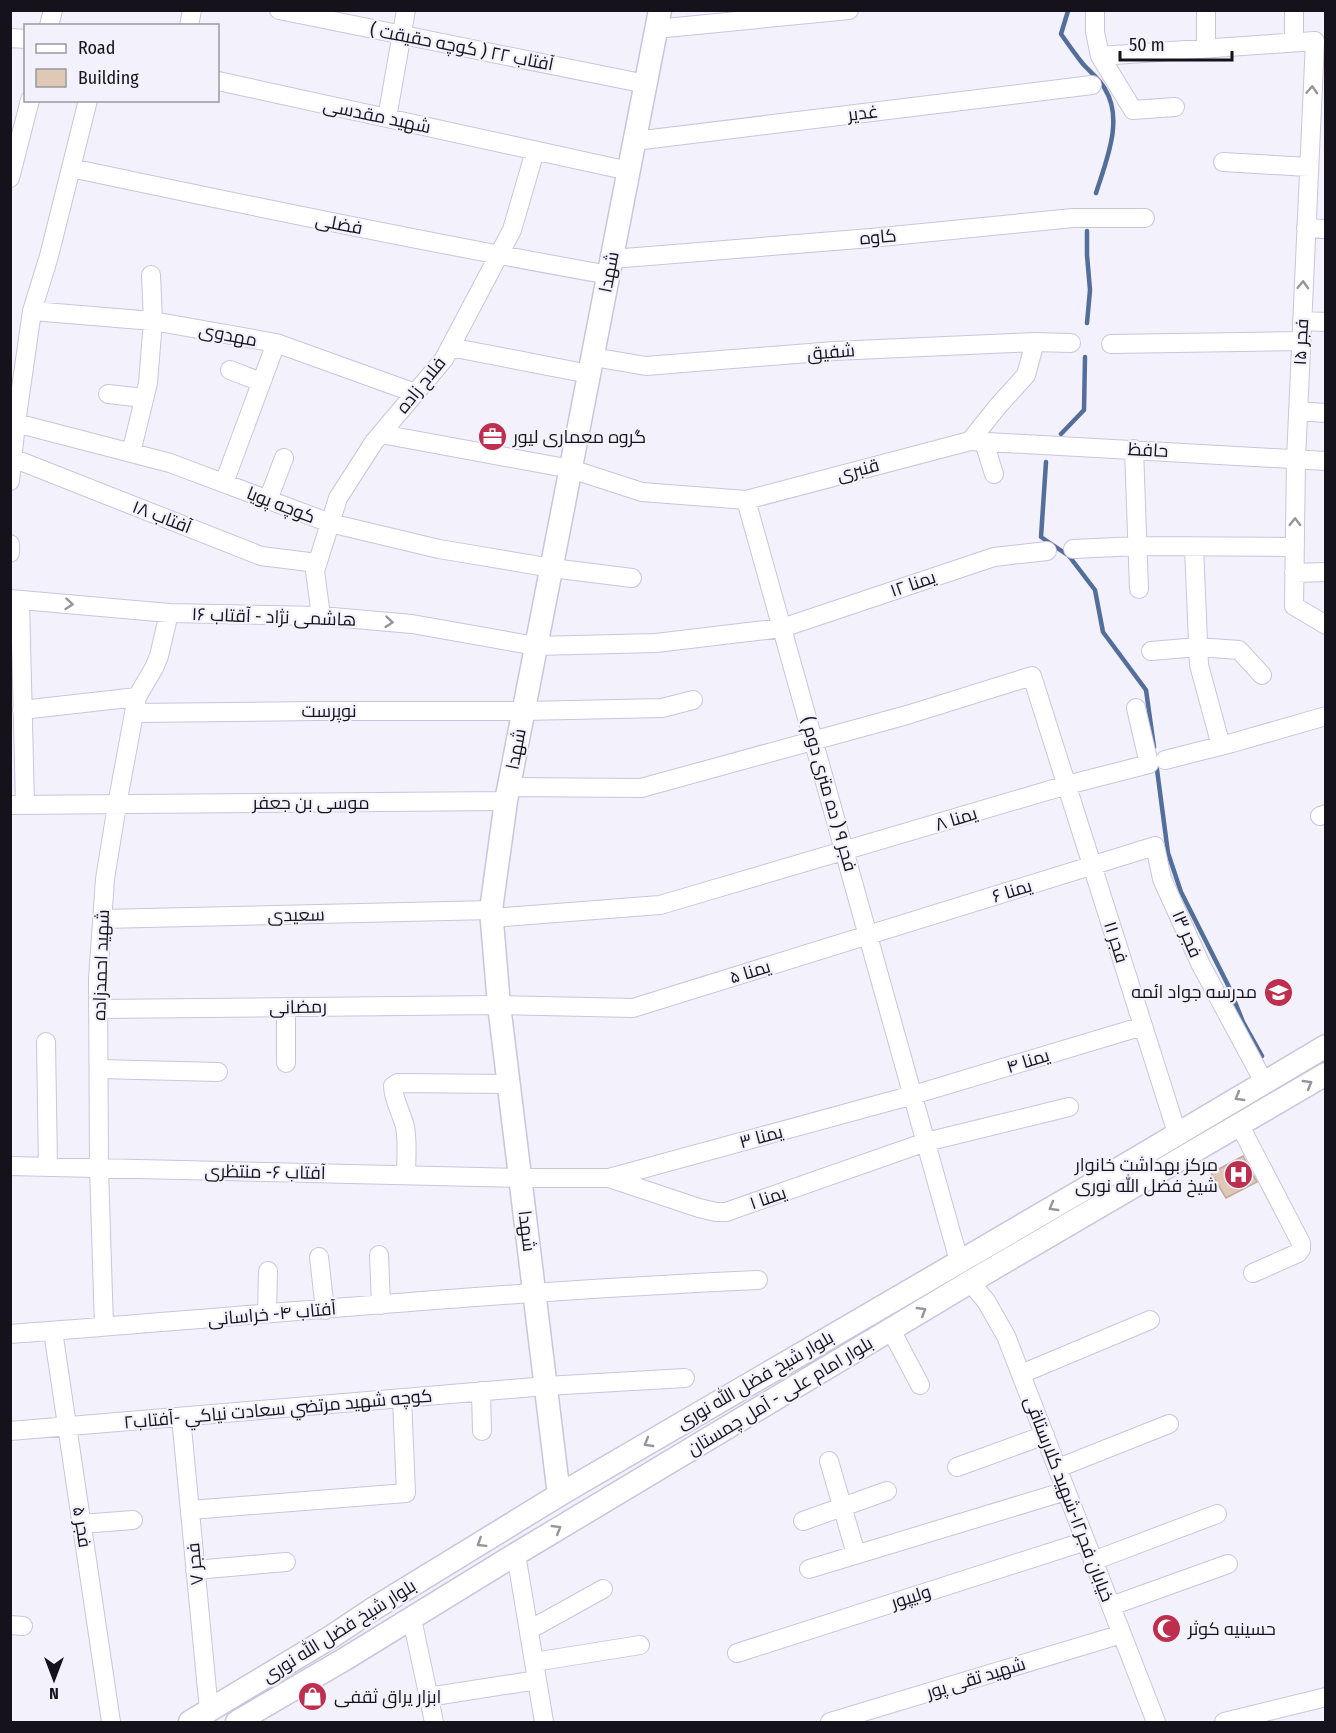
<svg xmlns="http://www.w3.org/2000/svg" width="1336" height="1733" font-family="'Fira Sans Condensed',Cairo,sans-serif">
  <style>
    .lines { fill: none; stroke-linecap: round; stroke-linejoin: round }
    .stream { stroke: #536e9b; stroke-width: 4.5 }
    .building { fill: #dfc8b5; stroke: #c0aa98; stroke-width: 1.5 }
    .minor-casing { stroke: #cbc4de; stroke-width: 20 }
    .major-casing { stroke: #cbc4de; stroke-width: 25 }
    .minor { stroke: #fff; stroke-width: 18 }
    .major { stroke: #fff; stroke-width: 22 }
    .oneway { stroke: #969498 }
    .labels { text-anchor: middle; stroke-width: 4.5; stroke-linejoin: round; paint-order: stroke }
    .street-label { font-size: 18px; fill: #15121b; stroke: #f3f1fb }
    .poi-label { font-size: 18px; fill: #15121b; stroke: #f3f1fb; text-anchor: start }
  </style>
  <rect width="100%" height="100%" fill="#f3f1fb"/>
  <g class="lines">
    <path class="stream" d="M 1068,11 L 1061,34 C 1068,44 1075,54 1083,64 C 1090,72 1100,79 1105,89 C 1124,120 1106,161 1096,193
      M 1087,231 L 1087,255 L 1090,290 L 1087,323
      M 1061,434 L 1084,410 L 1085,357
      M 1046,462 L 1041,537 L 1069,556 L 1095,590 L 1103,632 L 1146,690 L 1154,747
      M 1156,762 L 1168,853 L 1181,892 L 1229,987 L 1243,1022 L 1262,1056"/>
  </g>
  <path class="building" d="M 1243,1156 L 1257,1182 L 1226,1198 L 1211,1173 Z"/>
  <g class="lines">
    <defs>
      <path id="minor" d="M 279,10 L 646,84
        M 1095,10 L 1095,32 L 1100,56 L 1133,110 L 1175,107
        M 1206,10 L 1206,48
        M 1294,10 L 1294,42
        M 49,26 L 53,10
        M 189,26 L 192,10
        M 656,29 L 849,10
        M 10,38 L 26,39
        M 1100,56 L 1315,41 L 1296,459 L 1294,606 L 1326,625
        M 218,81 L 629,171
        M 387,118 L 406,10
        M 635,141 L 1092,85
        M 1223,162 L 1308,167
        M 71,168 C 250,206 429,243 609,275
        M 10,178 L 30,100
        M 1306,228 L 1326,229
        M 612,259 L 871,238 L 1073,218 L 1145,218
        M 32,311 L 153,321 L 276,343 L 415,393
        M 1302,321 L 1326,322
        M 1111,344 L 1301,341
        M 450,347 L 589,374
        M 593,357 L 646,366 L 834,351 L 1035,342 L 1071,343
        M 230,370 L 261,382
        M 108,394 L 144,398
        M 1298,411 L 1326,413
        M 16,423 L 170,463 L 330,523 L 439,549 L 552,568 L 632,578
        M 381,434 L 571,469 L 642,492 L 746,500 L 970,441 L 1326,461
        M 970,441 L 998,406 L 1026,375 L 1035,342
        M 984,442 L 994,474
        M 1134,449 L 1139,589
        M 131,453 L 148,383 L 153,321 L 151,275
        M 10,457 L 261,556 L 317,563
        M 10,481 L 16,423 L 32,311 L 49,256 L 88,100
        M 224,483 L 276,343
        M 268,500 L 284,458
        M 746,500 L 959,1261
        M 10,544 L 10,553
        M 1194,547 L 1199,665 L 1221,746
        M 1073,549 L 1138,546 L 1295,547
        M 1294,573 L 1326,572
        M 10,599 L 169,613 L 321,616 L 412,624 L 536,646 L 656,643 L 782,628 L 994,557 L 1047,551
        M 20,600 L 25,805
        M 321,616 L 315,571 L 338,498 L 374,442 L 444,359 L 512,230 L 535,151
        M 1151,651 L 1198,647 L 1239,650 L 1262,675
        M 22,710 L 137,697
        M 134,713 L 316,711 L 524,711 L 662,708 L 693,700
        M 1165,760 L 1232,743 L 1326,716
        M 509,787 L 641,788 L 907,715 L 1032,676 L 1177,1133
        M 10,805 L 506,801
        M 1320,816 L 1326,814
        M 492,918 L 660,905 L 1067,785 L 1149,764 L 1136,708
        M 102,919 L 491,910
        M 286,1007 L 286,1063
        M 98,1009 L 499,1005 L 633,1008 L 1155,846 L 1162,879 L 1201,965 L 1264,1082
        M 46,1042 L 48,1167
        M 99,1069 L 218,1072
        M 1239,1124 L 1301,1243 L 1301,1249 L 1298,1253 L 1253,1273
        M 10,1166 L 520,1178 L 609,1178 L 913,1095 L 1143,1026
        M 406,1175 C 406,1160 408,1142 405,1127 C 402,1114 393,1099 393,1086 L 398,1083 L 508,1084
        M 609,1178 L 699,1208 L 716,1212 L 726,1212 L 926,1142 L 1069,1107
        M 379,1255 L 381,1305
        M 319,1257 L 325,1310
        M 970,1282 L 986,1301 L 1006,1336 L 1156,1722
        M 267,1314 L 268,1271
        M 104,1327 L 99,1168 L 98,979 L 105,879 L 117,805 L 137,697 L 154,668 L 159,656 L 169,613
        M 891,1330 L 920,1385
        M 53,1331 L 111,1722
        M 10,1334 C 260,1315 509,1291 758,1280
        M 1021,1374 L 1150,1320
        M 481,1391 L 482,1431
        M 181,1417 L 209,1711
        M 10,1431 L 546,1386 L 685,1378
        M 829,1461 L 856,1554
        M 957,1467 L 1045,1435
        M 1058,1468 L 1169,1424
        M 190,1510 L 406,1493 L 402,1398
        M 803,1521 L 887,1491
        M 81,1524 L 133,1520
        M 516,1554 L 544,1722
        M 1093,1561 L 1217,1514
        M 809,1569 L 1066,1491
        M 195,1570 L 286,1562
        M 1111,1606 L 1228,1564
        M 412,1619 L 434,1722
        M 10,1625 L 23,1626
        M 529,1630 L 603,1589
        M 737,1653 L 1086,1541
        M 534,1662 L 640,1645
        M 428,1697 L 537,1680
        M 830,1722 L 1122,1634
        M 1224,1722 L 1326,1697"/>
      <path id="major" d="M 559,1495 L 499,1005 L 491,910 L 506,801 L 660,10
        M 190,1722 L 331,1637 L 373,1609 L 559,1495 L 1105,1177 L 1326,1046
        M 237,1722 L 345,1659 L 516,1554 L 970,1282 L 1326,1074"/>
    </defs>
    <use href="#minor" class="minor-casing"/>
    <use href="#major" class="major-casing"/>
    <use href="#minor" class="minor"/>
    <use href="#major" class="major"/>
  </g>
  <defs><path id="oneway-chevron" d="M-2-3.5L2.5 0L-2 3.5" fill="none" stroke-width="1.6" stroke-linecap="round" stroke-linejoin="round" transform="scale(1.5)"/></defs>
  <g class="oneway">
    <use href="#oneway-chevron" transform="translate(1312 90) rotate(-87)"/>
    <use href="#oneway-chevron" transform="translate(1303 285) rotate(-88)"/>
    <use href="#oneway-chevron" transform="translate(1295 522) rotate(-89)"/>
    <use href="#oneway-chevron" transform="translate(69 604) rotate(5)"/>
    <use href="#oneway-chevron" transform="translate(389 622) rotate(5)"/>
    <use href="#oneway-chevron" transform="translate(1308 1084) rotate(-30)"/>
    <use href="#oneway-chevron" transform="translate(1239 1097) rotate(150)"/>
    <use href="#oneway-chevron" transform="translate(1053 1207) rotate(150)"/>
    <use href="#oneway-chevron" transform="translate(922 1311) rotate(-31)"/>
    <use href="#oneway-chevron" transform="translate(648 1443) rotate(150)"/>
    <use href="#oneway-chevron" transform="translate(557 1529) rotate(-31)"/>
    <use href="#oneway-chevron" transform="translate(481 1543) rotate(148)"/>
  </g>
  <defs>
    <symbol id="office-disc" viewBox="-11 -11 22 22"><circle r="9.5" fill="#be2e4e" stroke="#f3f1fb"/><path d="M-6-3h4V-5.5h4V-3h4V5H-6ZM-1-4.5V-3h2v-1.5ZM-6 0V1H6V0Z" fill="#fff"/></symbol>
    <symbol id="school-disc" viewBox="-11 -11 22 22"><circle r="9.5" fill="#be2e4e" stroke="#f3f1fb"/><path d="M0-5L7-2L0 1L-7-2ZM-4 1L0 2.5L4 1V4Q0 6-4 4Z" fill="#fff"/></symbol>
    <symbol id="hospital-disc" viewBox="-11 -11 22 22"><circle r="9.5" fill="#be2e4e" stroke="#f3f1fb"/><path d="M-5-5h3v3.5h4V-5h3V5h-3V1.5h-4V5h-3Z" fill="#fff"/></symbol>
    <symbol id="mosque-disc" viewBox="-11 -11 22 22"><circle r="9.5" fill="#be2e4e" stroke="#f3f1fb"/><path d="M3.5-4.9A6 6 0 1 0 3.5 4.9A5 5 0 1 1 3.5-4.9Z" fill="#fff"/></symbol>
    <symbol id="shop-disc" viewBox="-11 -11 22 22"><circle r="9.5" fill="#be2e4e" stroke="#f3f1fb"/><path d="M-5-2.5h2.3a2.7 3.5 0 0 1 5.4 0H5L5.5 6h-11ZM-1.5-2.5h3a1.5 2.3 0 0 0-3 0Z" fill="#fff"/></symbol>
  </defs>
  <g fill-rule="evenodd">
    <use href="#office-disc" x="476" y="420" width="33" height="33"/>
    <use href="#school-disc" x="1262" y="976" width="33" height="33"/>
    <use href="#hospital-disc" x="1222" y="1158" width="33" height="33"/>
    <use href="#mosque-disc" x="1150" y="1612" width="33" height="33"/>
    <use href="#shop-disc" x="296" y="1680" width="33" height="33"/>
  </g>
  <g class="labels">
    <g class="street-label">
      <text transform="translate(462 47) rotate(11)" y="6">آفتاب ۲۲ ( کوچه حقیقت )</text>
      <text transform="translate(863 113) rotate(-7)" y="6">غدیر</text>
      <text transform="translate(377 116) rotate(12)" y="6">شهید مقدسی</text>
      <text transform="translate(339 224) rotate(11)" y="6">فضلی</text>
      <text transform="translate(878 237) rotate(-5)" y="6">کاوه</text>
      <text transform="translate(609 272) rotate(-79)" y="6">شهدا</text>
      <text transform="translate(228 335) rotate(11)" y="6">مهدوی</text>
      <text transform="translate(1301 342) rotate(-87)" y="6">فجر ۱۵</text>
      <text transform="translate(831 352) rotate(-4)" y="6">شفیق</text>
      <text transform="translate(421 385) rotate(-51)" y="6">فلاح زاده</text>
      <text transform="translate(1148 450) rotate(3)" y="6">حافظ</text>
      <text transform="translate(858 470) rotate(-15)" y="6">قنبری</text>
      <text transform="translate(281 505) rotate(21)" y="6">کوچه پویا</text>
      <text transform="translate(162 517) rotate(21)" y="6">آفتاب ۱۸</text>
      <text transform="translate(913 584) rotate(-19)" y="6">یمنا ۱۲</text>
      <text transform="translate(274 617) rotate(2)" y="6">هاشمی نژاد - آقتاب ۱۶</text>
      <text x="329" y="717">نوپرست</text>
      <text transform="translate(516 749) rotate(-79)" y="6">شهدا</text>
      <text transform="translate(829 794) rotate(74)" y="6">فجر ۹ ( ده متری دوم )</text>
      <text x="311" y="809">موسی بن جعفر</text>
      <text transform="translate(956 819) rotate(-17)" y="6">یمنا ۸</text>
      <text transform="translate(1012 891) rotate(-17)" y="6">یمنا ۶</text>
      <text transform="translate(296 915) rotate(-1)" y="6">سعیدی</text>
      <text transform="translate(1187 934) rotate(67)" y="6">فجر ۱۳</text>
      <text transform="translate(1116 942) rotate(72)" y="6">فجر ۱۱</text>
      <text transform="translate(101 965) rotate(-88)" y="6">شهید احمدزاده</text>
      <text transform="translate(750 972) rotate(-17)" y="6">یمنا ۵</text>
      <text transform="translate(298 1007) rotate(-1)" y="6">رمضانی</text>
      <text transform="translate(1028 1061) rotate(-17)" y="6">یمنا ۴</text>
      <text transform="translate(761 1137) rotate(-15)" y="6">یمنا ۳</text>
      <text transform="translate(265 1172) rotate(1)" y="6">آفتاب ۶- منتظری</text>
      <text transform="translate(768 1198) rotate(-19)" y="6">یمنا ۱</text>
      <text transform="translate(527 1231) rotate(83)" y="6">شهدا</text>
      <text transform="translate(272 1314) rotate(-5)" y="6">آفتاب ۴- خراسانی</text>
      <text transform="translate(755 1380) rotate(-30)" y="6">بلوار شیخ فضل الله نوری</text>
      <text transform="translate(780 1396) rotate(-31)" y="6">بلوار امام علی - آمل چمستان</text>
      <text transform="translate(278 1409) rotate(-5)" y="6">كوچه شهيد مرتضي سعادت نياكي -آفتاب۲</text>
      <text transform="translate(1069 1499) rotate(69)" y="6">خيابان فجر۱۲-شهيد كلارستاقی</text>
      <text transform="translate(82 1527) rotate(81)" y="6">فجر ۵</text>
      <text transform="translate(195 1564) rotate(-96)" y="6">فجر ۷</text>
      <text transform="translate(911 1597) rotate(-18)" y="6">ولیپور</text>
      <text transform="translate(339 1631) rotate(-32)" y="6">بلوار شیخ فضل الله نوری</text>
      <text transform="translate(976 1678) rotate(-17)" y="6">شهید تقی پور</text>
    </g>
    <g class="poi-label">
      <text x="513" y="443">گروه معماری لیور</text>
      <text x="1257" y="998" text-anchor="end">مدرسه جواد ائمه</text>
      <text x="1218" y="1171" text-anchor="end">مرکز بهداشت خانوار<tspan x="1218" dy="21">شیخ فضل الله نوری</tspan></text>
      <text x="1188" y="1635">حسینیه کوثر</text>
      <text x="334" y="1703">ابزار یراق ثقفی</text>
    </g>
  </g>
  <rect width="1336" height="1733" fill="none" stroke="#15121b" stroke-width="24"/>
  <rect x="24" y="24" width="195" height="78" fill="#f3f1fb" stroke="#9a98a1" stroke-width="1.5"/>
  <rect x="36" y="44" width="30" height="9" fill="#ffffff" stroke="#9a98a1" stroke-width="1.5"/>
  <text x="78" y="54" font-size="18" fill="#15121b">Road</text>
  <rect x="36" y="69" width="30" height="18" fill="#dfc8b5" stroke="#9a98a1" stroke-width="1.5"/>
  <text x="78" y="84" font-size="18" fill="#15121b">Building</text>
  <g transform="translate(54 1679) rotate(180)" stroke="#f3f1fb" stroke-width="4.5" paint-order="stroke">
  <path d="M0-4.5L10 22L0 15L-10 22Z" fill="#15121b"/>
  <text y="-9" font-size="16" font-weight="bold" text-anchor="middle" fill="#15121b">N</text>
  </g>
  <path d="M1120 51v9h112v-9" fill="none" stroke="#15121b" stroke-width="3"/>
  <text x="1129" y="51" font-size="18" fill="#15121b" stroke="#f3f1fb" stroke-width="4.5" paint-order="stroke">50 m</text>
</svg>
